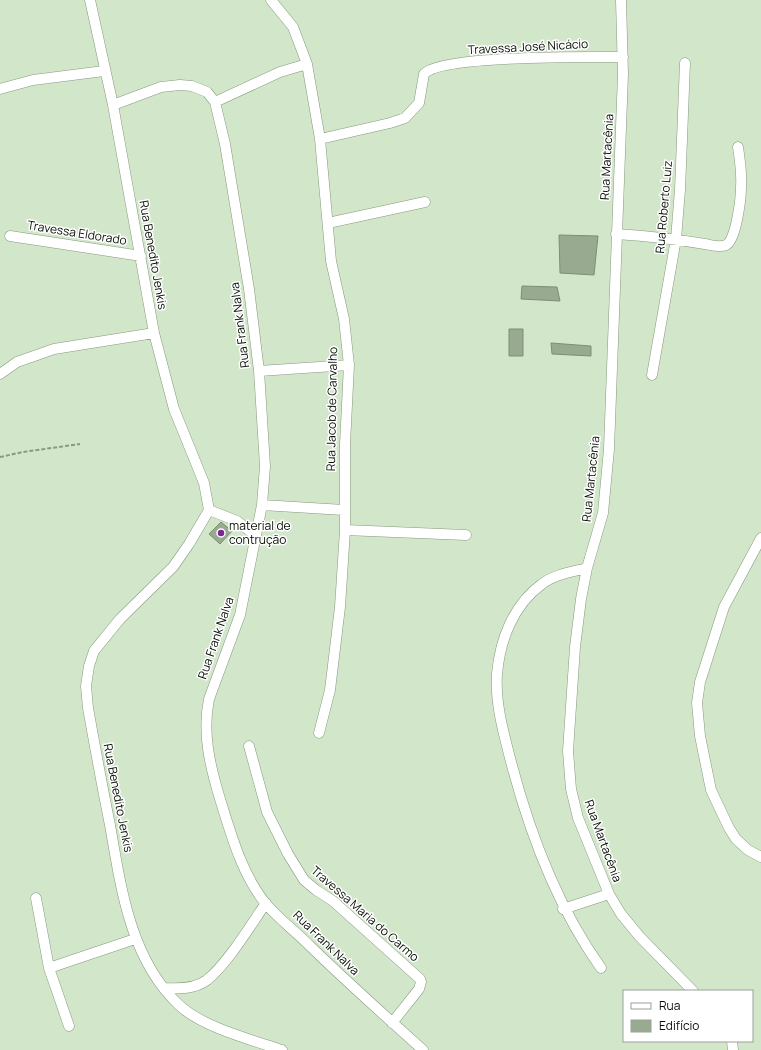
<svg xmlns="http://www.w3.org/2000/svg" width="761" height="1050" font-family="Manrope,sans-serif">
  <style>
    .building { fill: #98ab91; stroke: #7c8f75 }
    .lines { fill: none; stroke-linecap: round; stroke-linejoin: round }
    .minor-casing { stroke: #86997f; stroke-width: 11 }
    .path { stroke: #899984; stroke-width: 2; stroke-dasharray: 4 2; stroke-linecap: butt }
    .minor { stroke: #fff; stroke-width: 10 }
    .poi-dot { fill: #7c2695; stroke: #fff; stroke-width: 1.5 }
    .labels { text-anchor: middle; stroke-width: 3; stroke-linejoin: round; paint-order: stroke }
    .street-label { font-size: 12px; fill: #070e05; stroke: #fff }
    .poi-label { font-size: 12px; fill: #070e05; stroke: #fff; text-anchor: start }
  </style>
  <rect width="100%" height="100%" fill="#d2e6ca"/>
  <path class="building" d="M 559,235 L 598,236 L 594,275 L 560,273 Z
    M 522,286 L 557,287 L 560,301 L 521,299 Z
    M 509,329 L 523,329 L 523,356 L 509,356 Z
    M 551,343 L 591,346 L 591,356 L 552,354 Z
    M 221,522 L 232,531 L 220,544 L 209,534 Z"/>
  <g class="lines">
    <defs>
      <path id="minor" d="M 90,0 L 113,105 L 154,333 L 174,409 L 204,483 L 209,510 L 189,544 L 173,567 L 120,619 L 94,651 L 89,666 L 86,686 L 88,708 C 95,747 102,786 110,825 C 121,888 130,959 179,1005 C 202,1027 252,1040 282,1050
        M 271,0 L 293,27 L 307,64 L 320,139 L 331,261 L 344,319 L 349,365 L 345,444 L 345,530 L 340,607 L 330,690 L 319,733
        M 621,0 L 623,74 L 609,449 L 603,513 L 587,568 L 581,599 L 575,647 L 568,751 L 571,789 L 578,818 L 609,894 L 621,914 L 640,937 L 693,991
        M 0,89 L 33,80 L 104,71
        M 215,102 L 280,72 L 307,64
        M 113,105 L 161,87 L 180,85 L 192,86 L 207,92 L 215,102 L 225,144 L 249,289 L 259,371 L 265,466 L 262,505 L 240,615 L 209,699 C 202,733 210,766 220,799 C 231,834 242,875 266,904 C 279,919 296,932 310,946 C 347,982 385,1016 423,1050
        M 320,139 L 390,123 L 405,118 L 419,103 L 424,74 C 441,55 592,57 623,57
        M 328,223 L 425,202
        M 616,234 C 646,236 675,239 705,244 C 711,245 720,248 726,245 C 736,241 741,198 741,187 C 742,174 740,160 738,147
        M 10,236 L 141,256
        M 259,371 L 349,365
        M 0,374 L 17,362 L 54,349 L 154,333
        M 652,375 L 676,239 L 680,190 L 685,63
        M 262,505 L 344,510
        M 209,510 L 237,521 L 255,535
        M 345,530 L 466,535
        M 761,538 L 724,607 L 700,682 L 697,703 L 700,736 L 711,790 L 729,828 L 736,839 L 748,850 L 761,857
        M 587,568 C 572,572 555,574 542,584 C 513,605 500,640 497,674 C 495,702 503,731 510,758 C 529,832 556,905 601,968
        M 249,746 L 267,812 L 288,854 L 304,880 L 316,890 L 333,901 L 420,979 L 421,982 L 419,989 L 392,1023
        M 36,898 L 49,968 L 69,1026
        M 563,909 L 609,894
        M 49,968 L 135,939
        M 165,988 C 179,989 195,989 207,980 C 228,963 250,926 266,903
        M 732,1041 L 733,1050"/>
    </defs>
    <use href="#minor" class="minor-casing"/>
    <path class="path" d="M 0,457 L 23,452 L 80,444"/>
    <use href="#minor" class="minor"/>
  </g>
  <circle class="poi-dot" cx="221" cy="533" r="4"/>
  <g class="labels">
    <g class="street-label">
      <text transform="translate(528 47) rotate(-3)" y="4">Travessa José Nicácio</text>
      <text transform="translate(607 157) rotate(-87)" y="4">Rua Martacênia</text>
      <text transform="translate(664 207) rotate(-85)" y="4">Rua Roberto Luiz</text>
      <text transform="translate(77 233) rotate(9)" y="4">Travessa Eldorado</text>
      <text transform="translate(153 255) rotate(80)" y="4">Rua Benedito Jenkis</text>
      <text transform="translate(240 325) rotate(-97)" y="4">Rua Frank Nalva</text>
      <text transform="translate(332 409) rotate(-89)" y="4">Rua Jacob de Carvalho</text>
      <text transform="translate(591 479) rotate(-84)" y="4">Rua Martacênia</text>
      <text transform="translate(216 638) rotate(-71)" y="4">Rua Frank Nalva</text>
      <text transform="translate(118 798) rotate(79)" y="4">Rua Benedito Jenkis</text>
      <text transform="translate(603 841) rotate(70)" y="4">Rua Martacênia</text>
      <text transform="translate(365 914) rotate(41)" y="4">Travessa Maria do Carmo</text>
      <text transform="translate(326 943) rotate(44)" y="4">Rua Frank Nalva</text>
    </g>
    <g class="poi-label">
      <text x="229" y="530">material de<tspan x="229" dy="14">contrução</tspan></text>
    </g>
  </g>
  <rect x="623" y="990" width="130" height="52" fill="#ffffff" stroke="#9c9f9b"/>
  <rect x="631" y="1003" width="20" height="6" fill="#ffffff" stroke="#9c9f9b"/>
  <text x="659" y="1010" font-size="12" fill="#070e05">Rua</text>
  <rect x="631" y="1020" width="20" height="12" fill="#98ab91" stroke="#9c9f9b"/>
  <text x="659" y="1030" font-size="12" fill="#070e05">Edifício</text>
</svg>
